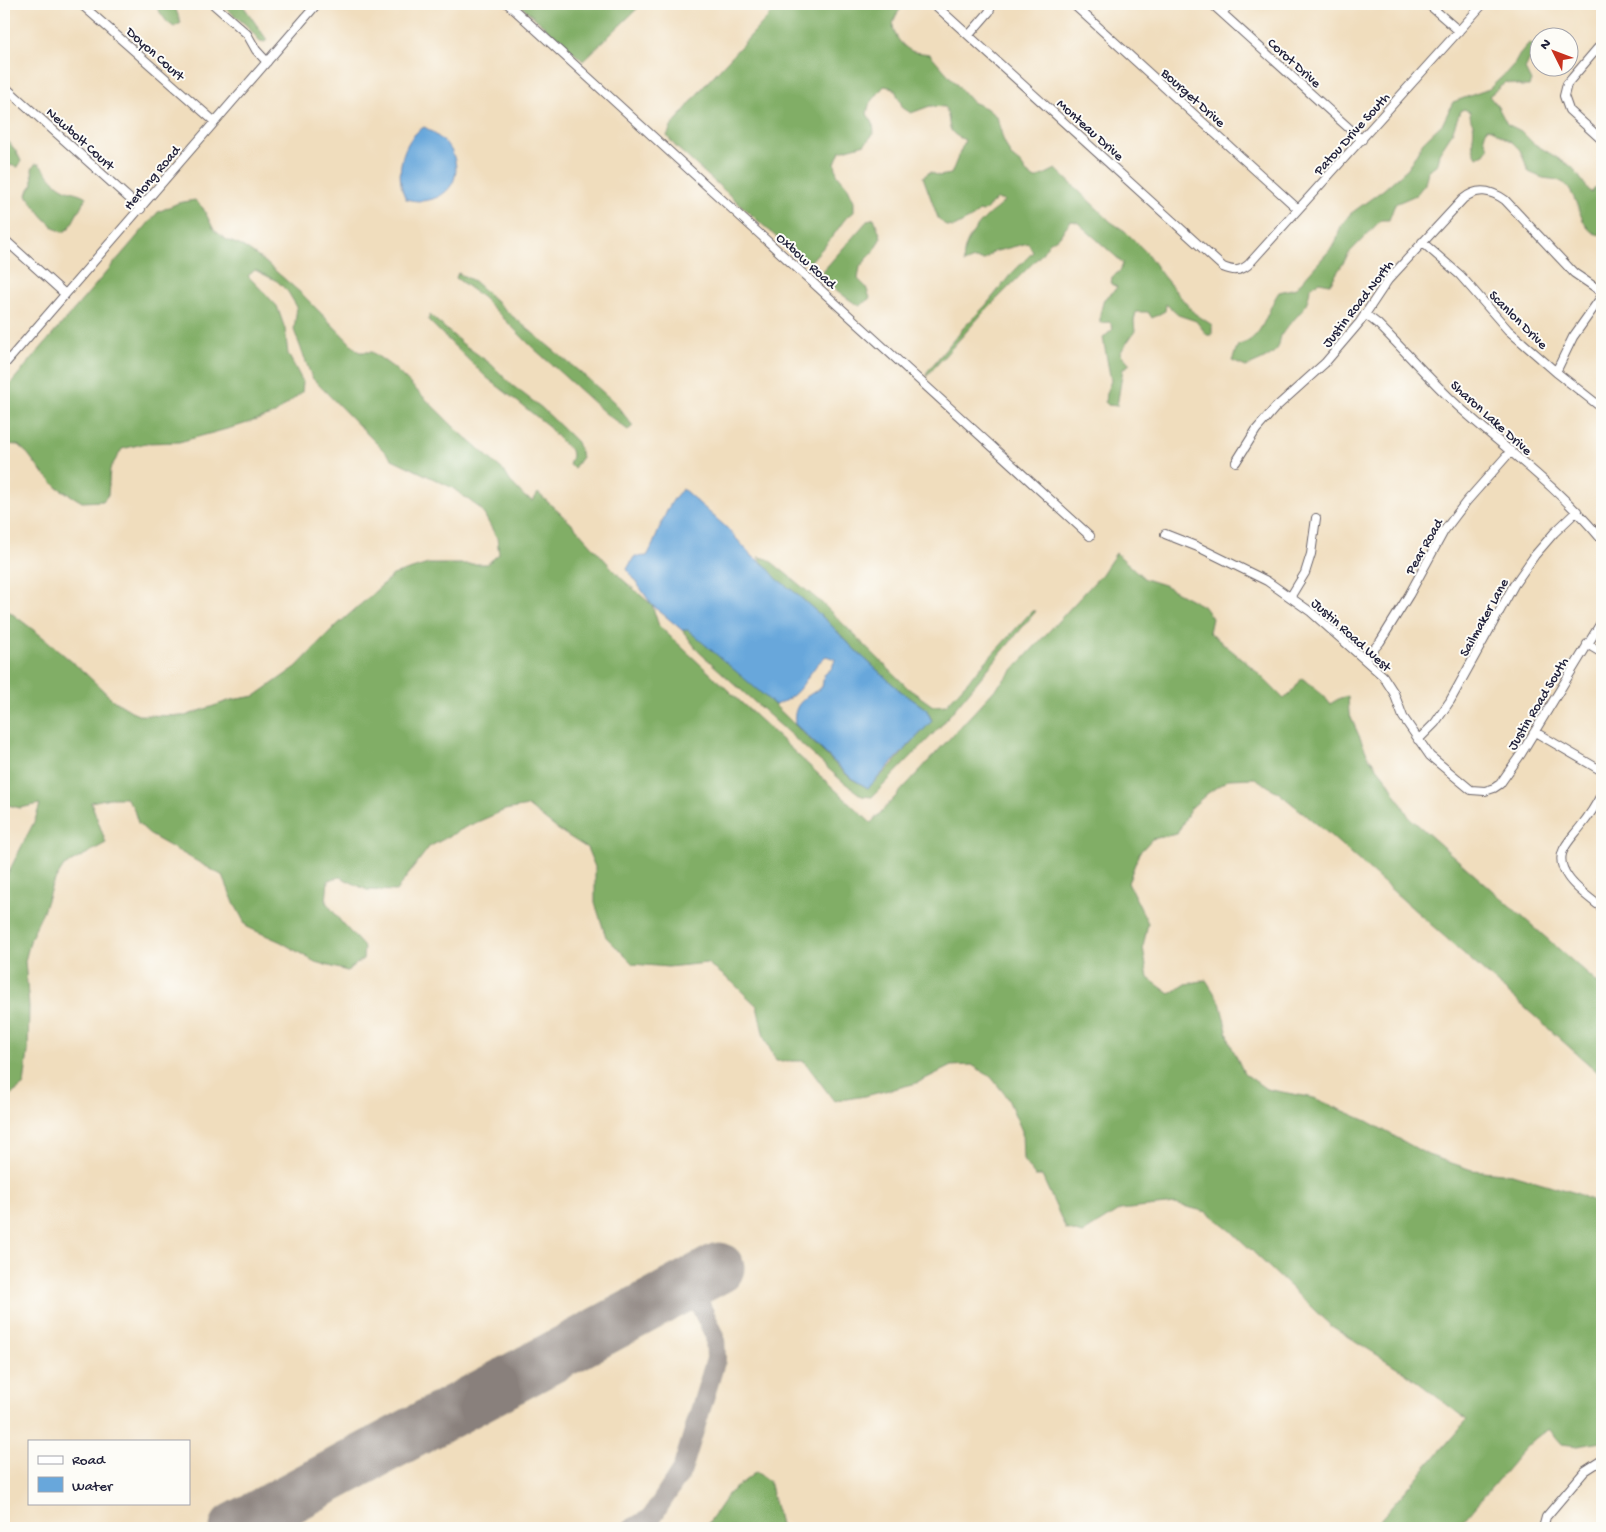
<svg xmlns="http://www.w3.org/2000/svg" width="1606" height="1532" font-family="'Gochi Hand',sans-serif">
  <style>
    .forest { fill: #81ae66; stroke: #526850 }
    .water { fill: #68a7db; stroke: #45648b }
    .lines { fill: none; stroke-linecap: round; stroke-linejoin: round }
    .taxiway { stroke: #89807c; stroke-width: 20 }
    .runway { stroke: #89807c; stroke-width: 51 }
    .minor-casing { stroke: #6a6368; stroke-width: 10 }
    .minor { stroke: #fff; stroke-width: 8 }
    .labels { text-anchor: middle; stroke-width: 4; stroke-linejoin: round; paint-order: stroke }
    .street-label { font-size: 14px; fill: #22223b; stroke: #fdfcf7 }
  </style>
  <rect width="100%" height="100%" fill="#fdfcf7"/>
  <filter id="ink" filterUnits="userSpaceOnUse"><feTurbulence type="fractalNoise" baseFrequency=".02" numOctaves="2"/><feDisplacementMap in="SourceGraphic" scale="10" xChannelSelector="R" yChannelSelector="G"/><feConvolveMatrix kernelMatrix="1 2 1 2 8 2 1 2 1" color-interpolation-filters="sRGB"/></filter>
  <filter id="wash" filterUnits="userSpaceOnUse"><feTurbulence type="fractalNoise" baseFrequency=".0096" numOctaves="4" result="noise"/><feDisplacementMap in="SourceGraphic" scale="20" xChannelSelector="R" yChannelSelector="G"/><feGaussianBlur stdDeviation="1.12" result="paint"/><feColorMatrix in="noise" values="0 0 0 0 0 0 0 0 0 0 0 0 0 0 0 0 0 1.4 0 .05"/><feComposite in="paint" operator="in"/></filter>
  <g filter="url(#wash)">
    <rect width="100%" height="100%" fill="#f0ddbd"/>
    <path class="forest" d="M 154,4 L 170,4 L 176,10 L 181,23 L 174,27 L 167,22 Z
      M 221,4 L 242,4 L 267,40 L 265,42 L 260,41 L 246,25 Z
      M 519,4 L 642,4 L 583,61 Z
      M 780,4 L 874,4 L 883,6 L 886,4 L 904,4 C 901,9 895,15 894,21 C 890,33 903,48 914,52 C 919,53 925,53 930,54 L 972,102 L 986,108 L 997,117 L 1003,139 L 1011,156 L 1021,164 L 1026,172 L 1035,179 L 1056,169 L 1111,222 L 1125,231 L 1146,252 L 1163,276 L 1194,313 L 1212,325 L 1212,335 L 1207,335 L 1196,321 L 1178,315 L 1166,304 L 1165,311 L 1152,318 L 1148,312 L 1136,312 L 1134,321 L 1135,331 L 1120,353 L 1130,364 L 1123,369 L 1117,406 L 1108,405 L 1105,402 L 1106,393 L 1111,381 L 1103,338 L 1113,329 L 1110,322 L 1100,323 L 1100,314 L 1104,299 L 1112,293 L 1117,287 L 1111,284 L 1112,277 L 1120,271 L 1123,263 L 1077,222 L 1071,221 L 1065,228 L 1060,236 L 1049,243 L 1041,255 L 982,314 L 926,377 L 927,372 L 964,327 L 986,305 L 1011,274 L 1033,252 L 1028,243 L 993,252 L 984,260 L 974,259 L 964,263 C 961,246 974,229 986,217 C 992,211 999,208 1004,201 L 997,199 L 983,212 L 979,211 L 973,217 L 954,227 L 946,226 L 938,218 L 923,177 L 930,172 L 939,176 L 951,174 L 965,140 C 943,131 953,125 945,107 L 930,106 L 911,113 L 903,108 L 894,88 L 884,86 L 869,105 L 867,114 L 873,123 L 874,133 L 865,144 L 840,151 L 835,163 L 837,174 L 847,186 L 854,201 L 854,212 L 845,219 L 830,240 L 809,263 L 794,253 L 676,147 L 667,136 L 671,127 L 704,86 Z
      M 1529,43 L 1534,45 L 1535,53 L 1529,60 L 1525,69 L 1531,81 L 1529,86 L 1521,86 L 1506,82 L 1489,96 L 1498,107 L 1507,124 L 1521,131 L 1533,143 L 1572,167 L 1591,193 L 1594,188 L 1599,186 L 1602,189 L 1602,235 C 1577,234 1582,196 1562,182 C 1557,179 1549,179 1543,178 C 1538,176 1533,174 1529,172 L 1520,150 L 1512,142 L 1498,134 L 1492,129 L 1487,128 L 1484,137 L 1488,148 L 1484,154 L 1477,157 C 1468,143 1476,135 1473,124 C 1471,120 1470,118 1470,112 L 1464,109 L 1460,111 L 1452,133 L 1439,153 L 1437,164 L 1428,171 L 1425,184 L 1416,195 L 1395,204 L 1389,220 L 1381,220 L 1350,252 L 1330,284 L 1319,282 L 1310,288 C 1308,312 1293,317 1282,334 C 1279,339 1280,346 1277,349 C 1270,358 1255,363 1246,367 L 1232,361 L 1238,345 C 1264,340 1266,310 1279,292 L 1296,288 L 1335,244 L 1341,226 L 1350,214 L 1383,190 L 1408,168 L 1423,142 L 1443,123 L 1453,102 L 1489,89 L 1506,73 L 1515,63 L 1521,52 Z
      M 4,136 L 16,151 L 21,161 L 18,167 L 9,165 L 4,160 Z
      M 35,164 L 39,164 C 48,173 52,182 63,188 C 70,192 79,192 86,197 L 70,227 L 64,232 C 52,231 33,205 27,195 L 29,189 L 33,184 L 32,169 Z
      M 195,200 L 203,208 L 214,230 L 227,240 L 244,247 L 264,261 L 303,295 L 359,352 L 372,352 L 394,368 L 456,429 L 504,471 L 510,481 L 525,497 L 533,501 L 538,493 L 574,526 L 621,578 L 652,605 L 659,626 L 871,823 L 1102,574 L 1116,553 L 1145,579 L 1164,585 L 1203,606 L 1212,618 L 1209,632 L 1253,668 L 1284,699 L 1295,688 L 1302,678 L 1324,696 L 1330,704 L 1340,698 L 1348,696 L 1349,713 L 1368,756 L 1388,781 L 1409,817 L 1602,987 L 1602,1076 L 1323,829 L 1279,793 L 1255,778 L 1229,779 L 1208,793 L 1191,808 L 1177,834 L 1152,839 L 1139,853 L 1128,883 L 1148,923 L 1143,947 L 1148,978 L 1170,994 L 1186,984 L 1206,980 L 1220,1002 L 1230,1043 L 1244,1073 L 1266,1089 L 1314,1098 L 1367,1121 L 1428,1155 L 1472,1170 L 1512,1174 L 1576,1193 L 1595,1202 L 1602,1199 L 1602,1442 L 1578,1446 L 1562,1444 L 1549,1429 C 1528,1441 1518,1457 1502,1475 C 1487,1493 1472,1510 1457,1528 L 1373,1528 L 1467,1420 L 1406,1373 L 1330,1325 L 1229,1229 L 1207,1212 L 1175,1204 L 1120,1210 L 1082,1234 L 1066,1229 L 1042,1176 L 1035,1176 L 1023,1160 L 1022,1131 L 1007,1097 L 991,1077 L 972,1065 L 951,1066 L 917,1083 L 865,1096 L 834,1101 L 804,1061 L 776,1061 L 764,1037 L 757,1006 L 732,982 L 707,963 L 668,967 L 633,964 L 606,937 L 595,903 L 595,867 L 587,848 L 557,829 L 528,806 L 505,810 L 466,827 L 429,847 L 396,891 L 367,890 L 340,877 L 328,880 L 326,902 L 342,923 L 364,947 L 363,959 L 347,971 L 315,962 L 281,942 L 247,927 L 234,903 L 223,876 L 152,836 L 138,823 L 133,807 L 126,798 L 110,798 L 91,802 L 106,843 L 64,866 L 52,885 L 44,909 L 31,938 L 25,961 L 29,1007 L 28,1052 L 24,1085 L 4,1100 L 4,881 L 35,820 L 40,804 L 20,808 L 4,804 L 4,609 L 10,612 L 44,638 L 84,672 L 113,700 L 138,715 L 185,716 L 231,700 L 255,696 L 296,667 L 337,625 L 369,597 L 393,575 L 428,564 L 487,564 L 499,554 L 497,538 L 481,509 L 451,487 L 392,459 L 312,378 L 294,330 L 297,307 L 288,292 L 277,281 L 255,270 L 248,276 L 277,306 L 285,329 L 288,354 L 303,382 L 302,392 L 275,414 L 238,426 L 179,442 L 146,443 L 122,449 L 110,469 L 108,495 L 103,501 L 82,502 L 57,487 L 40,470 L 28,454 L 18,445 L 4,444 L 4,391 L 158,212 L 178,203 Z
      M 874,218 L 881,237 L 874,251 L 860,267 L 858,279 L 866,287 L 870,298 L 860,306 C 846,299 834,288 823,278 L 822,272 L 868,220 Z
      M 458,273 L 474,281 L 511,315 L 587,378 L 614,402 L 633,426 L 628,430 L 605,413 L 531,346 L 482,297 L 456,278 Z
      M 430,315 L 463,344 L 491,364 L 513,386 L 542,408 L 577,442 L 582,457 L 574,468 L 569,465 L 572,456 L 571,450 L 560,440 L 546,424 L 486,377 L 428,320 Z
      M 758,557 L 768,559 L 823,604 L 909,689 L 933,706 L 946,705 L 1032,611 L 1036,611 L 938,729 L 872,797 L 862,796 L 842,781 L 699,652 L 682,630 L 688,629 L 766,697 L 850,778 L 868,788 L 892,765 L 932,720 L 926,709 L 899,690 L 853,648 L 827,621 L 792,590 L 777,580 Z
      M 756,1472 L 769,1481 L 781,1528 L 705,1528 L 729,1493 Z"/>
    <path class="water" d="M 424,127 C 429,129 432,132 436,135 C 442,140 449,145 452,152 C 467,185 437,208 406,199 C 394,177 401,140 424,127 Z
      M 683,489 L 727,528 L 752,556 L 766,566 L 777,579 L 792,590 L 827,621 L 853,648 L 899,690 L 926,709 L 932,721 L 868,788 L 851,778 L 795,724 C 792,703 806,697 822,687 L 824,675 L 832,668 L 835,659 L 826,656 C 804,674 805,695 775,705 L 688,630 L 682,630 L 652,605 L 627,569 L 634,557 L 647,556 C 659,536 665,503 683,489 Z"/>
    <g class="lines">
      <path class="taxiway" d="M 633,1528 L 651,1518 L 682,1470 L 716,1359 L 715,1336 L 690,1284"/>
      <path class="runway" d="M 235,1528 L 719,1268"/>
    </g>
  </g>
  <g filter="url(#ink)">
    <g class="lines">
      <defs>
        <path id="minor" d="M 81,4 L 215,122
          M 213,4 L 247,34 L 256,50 L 267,62
          M 508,4 L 1090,536
          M 934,4 L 1223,267 C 1233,271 1239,272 1248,265 L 1483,4
          M 1073,4 L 1298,209
          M 1212,4 L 1362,140
          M 1428,4 L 1459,31
          M 1222,13 L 1230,4
          M 969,35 L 989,12 L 992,4
          M 1602,43 L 1567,84 L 1564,96 L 1569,110 L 1602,140
          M 4,86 L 141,209
          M 4,239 L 65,294
          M 1422,242 L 1460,275 L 1508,330 L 1556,372 L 1602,408
          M 1365,314 L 1378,324 C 1405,351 1430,380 1458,406 C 1507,450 1560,489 1602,540
          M 4,365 L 317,4
          M 1556,372 L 1573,337 L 1602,296
          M 1236,462 L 1256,430 L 1275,408 L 1325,363 L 1360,322 L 1388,280 L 1463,199 C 1477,187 1491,190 1505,200 L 1574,273 L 1602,292
          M 1165,534 L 1198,547 L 1267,581 L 1311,612 L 1383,676 L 1394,693 L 1403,717 L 1430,756 L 1471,790 L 1485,791 L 1494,788 L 1500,784 L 1521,754 L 1602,621
          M 1291,596 L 1305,573 L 1311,554 L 1316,518
          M 1587,644 L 1602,653
          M 1365,659 L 1380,642 L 1409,595 L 1444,531 L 1466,502 L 1511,451
          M 1535,732 L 1602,771
          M 1418,740 L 1435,723 L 1450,701 L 1514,585 L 1535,555 L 1554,533 L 1577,511
          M 1602,793 C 1596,805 1589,816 1581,826 C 1568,843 1552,854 1568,877 C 1576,889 1591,899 1602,908
          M 1543,1528 L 1546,1517 L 1585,1471 L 1602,1460"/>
      </defs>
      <use href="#minor" class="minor-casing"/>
      <use href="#minor" class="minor"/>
    </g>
  </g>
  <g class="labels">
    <g class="street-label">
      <text transform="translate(156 53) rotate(42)" y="5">Doyon Court</text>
      <text transform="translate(1295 62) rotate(42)" y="5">Corot Drive</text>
      <text transform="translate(1194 97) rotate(42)" y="5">Bourget Drive</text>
      <text transform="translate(1091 129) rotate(42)" y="5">Monteau Drive</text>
      <text transform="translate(1351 133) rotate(-48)" y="5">Patou Drive South</text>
      <text transform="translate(81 138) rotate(42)" y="5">Newbolt Court</text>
      <text transform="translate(151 177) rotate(-50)" y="5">Herlong Road</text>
      <text transform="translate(807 260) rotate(42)" y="5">Oxbow Road</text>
      <text transform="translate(1357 303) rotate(-52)" y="5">Justin Road North</text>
      <text transform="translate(1519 319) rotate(45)" y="5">Scanlon Drive</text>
      <text transform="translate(1492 417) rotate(42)" y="5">Sharon Lake Drive</text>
      <text transform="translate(1423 546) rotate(-60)" y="5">Pear Road</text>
      <text transform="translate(1483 617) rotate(-61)" y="5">Sailmaker Lane</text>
      <text transform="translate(1352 634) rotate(42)" y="5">Justin Road West</text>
      <text transform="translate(1537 703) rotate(-59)" y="5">Justin Road South</text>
    </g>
  </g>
  <rect width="1606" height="1532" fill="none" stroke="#fdfcf7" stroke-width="20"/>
  <rect x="28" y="1440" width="162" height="65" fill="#fdfcf7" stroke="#a5a5ac"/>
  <rect x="38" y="1456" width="25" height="8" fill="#ffffff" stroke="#a5a5ac"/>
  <text x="72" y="1464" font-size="15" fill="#22223b">Road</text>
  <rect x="38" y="1477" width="25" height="15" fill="#68a7db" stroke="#a5a5ac"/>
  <text x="72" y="1490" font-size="15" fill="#22223b">Water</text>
  <g transform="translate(1554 52) rotate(312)"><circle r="24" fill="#fdfcf7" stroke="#a5a5ac"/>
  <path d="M0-4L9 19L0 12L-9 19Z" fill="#c8321e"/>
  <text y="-8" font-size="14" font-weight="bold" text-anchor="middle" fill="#22223b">N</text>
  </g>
</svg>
